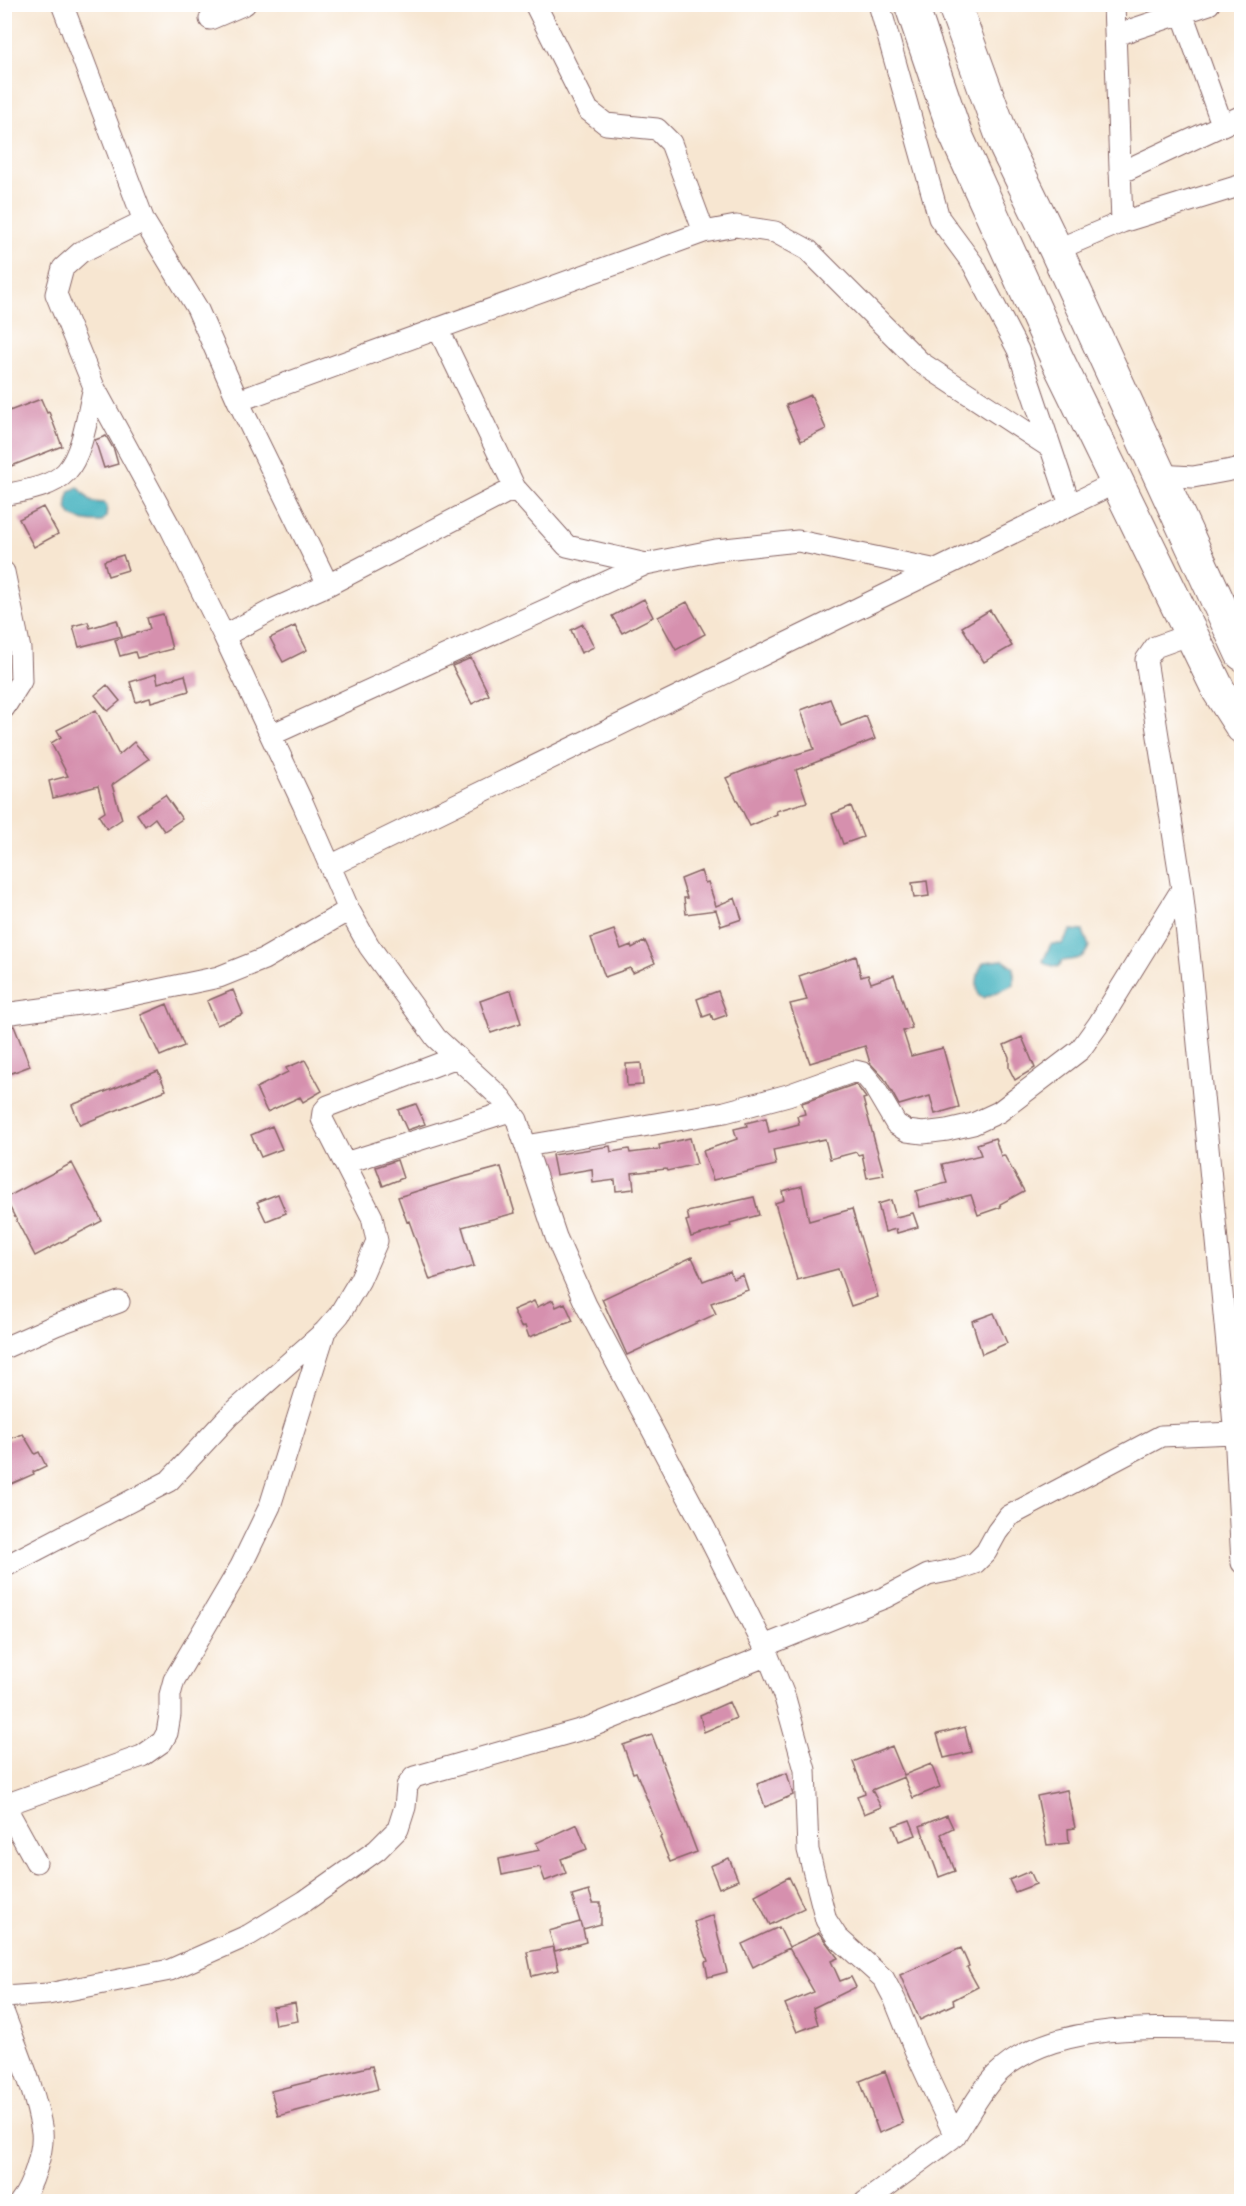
<svg xmlns="http://www.w3.org/2000/svg" width="1246" height="2206" font-family="Itim,sans-serif">
  <style>
    .water { fill: #44b2bf; stroke: #476875; stroke-width: 1.5 }
    .building { fill: #d690ae }
    .lines { fill: none; stroke-linecap: round; stroke-linejoin: round }
    .minor-casing { stroke: #876565; stroke-width: 23 }
    .primary-casing { stroke: #876565; stroke-width: 35 }
    .minor { stroke: #fff; stroke-width: 21 }
    .primary { stroke: #fff; stroke-width: 33 }
  </style>
  <rect width="100%" height="100%" fill="#fff"/>
  <filter id="ink" filterUnits="userSpaceOnUse"><feTurbulence type="fractalNoise" baseFrequency=".0167" numOctaves="2"/><feDisplacementMap in="SourceGraphic" scale="12" xChannelSelector="R" yChannelSelector="G"/><feConvolveMatrix kernelMatrix="1 2 1 2 8 2 1 2 1" color-interpolation-filters="sRGB"/></filter>
  <filter id="wash" filterUnits="userSpaceOnUse"><feTurbulence type="fractalNoise" baseFrequency=".008" numOctaves="4" result="noise"/><feDisplacementMap in="SourceGraphic" scale="24" xChannelSelector="R" yChannelSelector="G"/><feGaussianBlur stdDeviation="1.35" result="paint"/><feColorMatrix in="noise" values="0 0 0 0 0 0 0 0 0 0 0 0 0 0 0 0 0 1.4 0 .05"/><feComposite in="paint" operator="in"/></filter>
  <g filter="url(#wash)">
    <rect width="100%" height="100%" fill="#f7e6d1"/>
    <path class="water" d="M 78,487 L 92,502 L 104,503 L 107,506 L 106,517 L 101,522 C 79,522 59,518 70,491 Z
      M 1071,930 L 1083,931 L 1089,946 C 1084,961 1075,959 1062,961 L 1060,965 L 1057,967 L 1046,964 L 1043,961 L 1051,944 L 1062,944 Z
      M 1003,960 L 1014,968 L 1014,984 C 1005,991 994,992 984,998 L 979,996 C 975,985 977,971 984,962 Z"/>
    <g id="blocks">
      <path class="building" d="M 811,395 L 826,429 L 801,441 L 786,405 Z
        M 41,399 L 47,413 L 49,412 L 62,446 L 4,469 L 4,413 Z
        M 106,436 L 114,450 L 118,464 L 104,468 L 95,440 Z
        M 43,507 L 58,534 L 34,547 L 19,519 Z
        M 123,555 L 128,570 L 108,576 L 104,561 Z
        M 644,599 L 653,617 L 622,633 L 612,616 Z
        M 687,602 L 705,634 L 676,650 L 658,617 Z
        M 990,610 L 1012,646 L 984,662 L 962,627 Z
        M 163,614 L 172,649 L 137,658 L 135,652 L 120,656 L 115,640 L 150,629 L 147,618 Z
        M 117,620 L 122,636 L 79,647 L 73,626 L 88,622 L 90,628 Z
        M 583,624 L 594,647 L 581,653 L 571,630 Z
        M 295,626 L 307,650 L 283,662 L 270,638 Z
        M 471,658 L 489,695 L 472,704 L 452,666 Z
        M 156,674 L 158,683 L 185,675 L 189,691 L 151,702 L 150,698 L 136,702 L 130,682 Z
        M 107,685 L 120,701 L 108,711 L 95,695 Z
        M 830,699 L 841,726 L 866,716 L 875,739 L 796,770 L 807,802 L 776,811 L 777,814 L 750,826 L 726,778 L 748,769 L 814,749 L 801,710 Z
        M 96,710 L 119,755 L 134,742 L 149,759 L 112,785 L 122,819 L 107,829 L 99,816 L 105,812 L 98,786 L 53,798 L 49,781 L 68,776 L 51,743 L 61,737 L 57,730 Z
        M 165,795 L 182,819 L 164,831 L 155,818 L 145,826 L 137,814 Z
        M 851,806 L 863,837 L 843,844 L 832,814 Z
        M 701,871 L 705,883 L 708,882 L 716,906 L 735,898 L 742,919 L 721,926 L 716,910 L 686,914 L 684,898 L 687,898 L 681,879 Z
        M 927,881 L 929,896 L 914,898 L 912,883 Z
        M 614,930 L 621,949 L 631,945 L 632,948 L 645,941 L 655,963 L 633,973 L 630,968 L 605,977 L 591,938 Z
        M 856,956 L 861,977 L 868,975 L 871,983 L 894,975 L 912,1028 L 903,1031 L 911,1056 L 943,1048 L 959,1107 L 935,1114 L 930,1096 L 899,1105 L 884,1078 L 870,1063 L 865,1046 L 810,1063 L 790,1004 L 807,1000 L 799,976 Z
        M 233,990 L 243,1014 L 217,1025 L 207,1001 Z
        M 511,990 L 521,1023 L 491,1033 L 480,1001 Z
        M 718,991 L 727,1015 L 713,1020 L 711,1014 L 703,1017 L 697,999 Z
        M 167,1004 L 184,1046 L 160,1056 L 141,1015 Z
        M 14,1026 L 30,1066 L 4,1076 L 4,1027 Z
        M 1022,1037 L 1035,1068 L 1015,1080 L 1009,1068 L 1009,1057 L 1004,1045 Z
        M 305,1060 L 322,1091 L 303,1102 L 300,1097 L 267,1112 L 256,1088 L 288,1072 L 286,1068 Z
        M 641,1063 L 643,1085 L 627,1086 L 626,1064 Z
        M 158,1071 L 166,1090 L 80,1125 L 72,1105 Z
        M 856,1084 L 866,1098 L 863,1099 L 884,1175 L 867,1178 L 862,1154 L 858,1155 L 856,1152 L 830,1159 L 825,1139 L 773,1150 L 776,1165 L 713,1180 L 703,1151 L 737,1139 L 734,1129 L 747,1126 L 746,1123 L 766,1118 L 769,1132 L 799,1124 L 797,1116 L 805,1114 L 802,1103 Z
        M 416,1104 L 425,1124 L 407,1130 L 398,1110 Z
        M 272,1126 L 282,1149 L 261,1157 L 251,1135 Z
        M 690,1138 L 697,1164 L 667,1171 L 666,1169 L 632,1173 L 634,1189 L 616,1191 L 615,1180 L 593,1183 L 592,1169 L 556,1175 L 552,1155 L 610,1146 L 611,1152 L 629,1149 L 630,1153 L 660,1149 L 659,1145 Z
        M 995,1138 L 1001,1156 L 1004,1155 L 1024,1191 L 1000,1204 L 1001,1207 L 978,1215 L 971,1195 L 920,1207 L 916,1191 L 947,1183 L 942,1164 L 981,1155 L 977,1144 Z
        M 397,1160 L 403,1178 L 383,1186 L 376,1167 Z
        M 72,1163 L 102,1221 L 35,1256 L 5,1198 Z
        M 501,1167 L 515,1213 L 462,1227 L 474,1266 L 430,1280 L 409,1221 L 407,1222 L 398,1197 L 456,1179 Z
        M 802,1186 L 809,1221 L 852,1209 L 878,1297 L 851,1306 L 838,1269 L 797,1280 L 775,1203 L 784,1200 L 782,1191 Z
        M 278,1194 L 286,1213 L 266,1221 L 257,1202 Z
        M 754,1197 L 759,1215 L 730,1223 L 731,1226 L 691,1237 L 686,1221 L 689,1220 L 687,1212 Z
        M 891,1200 L 896,1217 L 913,1213 L 918,1227 L 897,1233 L 896,1229 L 885,1232 L 878,1204 Z
        M 692,1257 L 703,1281 L 730,1271 L 733,1279 L 743,1275 L 748,1290 L 711,1303 L 716,1314 L 627,1355 L 602,1299 Z
        M 553,1300 L 556,1307 L 565,1303 L 573,1321 L 529,1337 L 525,1326 L 521,1327 L 513,1310 L 534,1301 L 537,1307 Z
        M 994,1313 L 1007,1343 L 982,1354 L 972,1321 Z
        M 23,1434 L 35,1454 L 39,1452 L 46,1466 L 33,1472 L 34,1474 L 4,1487 L 4,1441 Z
        M 729,1702 L 736,1718 L 704,1732 L 700,1715 Z
        M 965,1727 L 971,1752 L 944,1758 L 937,1734 Z
        M 652,1735 L 697,1852 L 670,1862 L 660,1837 L 662,1836 L 636,1772 L 633,1773 L 623,1745 Z
        M 892,1746 L 904,1775 L 931,1764 L 940,1787 L 913,1798 L 904,1777 L 872,1790 L 881,1807 L 864,1814 L 857,1796 L 865,1793 L 853,1762 Z
        M 787,1773 L 793,1795 L 765,1807 L 757,1784 Z
        M 1067,1790 L 1075,1828 L 1068,1829 L 1069,1843 L 1047,1845 L 1037,1796 Z
        M 947,1815 L 953,1828 L 941,1834 L 955,1871 L 939,1877 L 920,1826 Z
        M 910,1820 L 916,1835 L 899,1841 L 893,1826 Z
        M 577,1824 L 587,1849 L 561,1859 L 566,1873 L 545,1881 L 540,1867 L 502,1875 L 499,1859 L 540,1850 L 536,1843 Z
        M 729,1858 L 738,1880 L 719,1888 L 710,1866 Z
        M 1030,1871 L 1036,1884 L 1015,1892 L 1009,1880 Z
        M 789,1877 L 804,1908 L 770,1925 L 755,1895 Z
        M 589,1891 L 593,1903 L 601,1903 L 601,1924 L 583,1929 L 586,1942 L 555,1951 L 549,1931 L 580,1922 L 582,1928 L 572,1896 Z
        M 713,1915 L 727,1972 L 708,1977 L 705,1962 L 708,1961 L 694,1922 Z
        M 779,1927 L 789,1947 L 819,1933 L 838,1958 L 831,1961 L 840,1981 L 851,1977 L 856,1987 L 813,2008 L 818,2024 L 797,2032 L 785,2004 L 814,1992 L 789,1948 L 753,1967 L 742,1944 Z
        M 553,1947 L 559,1970 L 532,1976 L 527,1952 Z
        M 961,1948 L 969,1966 L 967,1967 L 978,1987 L 953,2000 L 954,2004 L 920,2020 L 900,1975 Z
        M 295,2003 L 298,2021 L 275,2025 L 272,2007 Z
        M 372,2066 L 378,2089 L 278,2116 L 271,2091 Z
        M 885,2071 L 903,2123 L 879,2133 L 860,2081 Z"/>
    </g>
  </g>
  <g filter="url(#ink)">
    <use href="#blocks" fill-opacity="0" stroke="#876565" stroke-width="1.5"/>
    <g class="lines">
      <defs>
        <path id="minor" d="M 62,4 L 144,221 L 197,308 L 238,401 L 328,585 L 274,609 L 224,636 L 303,804 L 349,910 L 369,946 L 436,1038 L 501,1098 L 517,1120 L 556,1237 L 586,1305 L 705,1529 L 764,1646 L 785,1698 L 805,1770 L 808,1850 L 826,1920 L 837,1937 L 884,1979 L 895,2000 L 915,2050 L 955,2136 L 865,2202
          M 535,4 L 588,110 L 606,124 L 657,129 L 671,143 L 704,232
          M 879,4 L 939,218 L 973,264 L 1018,350 L 1070,505
          M 1182,13 L 1222,124
          M 210,19 L 245,4
          M 1116,35 L 1209,4
          M 1120,173 L 1242,116
          M 144,221 L 81,252 L 63,268 L 56,294 L 94,387 L 169,525 L 224,636
          M 1122,222 L 1242,185
          M 1056,250 L 1122,222 L 1114,4
          M 438,328 L 515,488 L 567,546 L 646,564 L 716,550 L 798,541 L 937,570
          M 238,401 L 704,232 L 736,226 L 775,232 L 808,250 L 920,362 L 1051,448
          M 1159,475 L 1193,477 L 1242,468
          M 4,495 C 24,491 52,487 66,472 C 83,454 88,411 94,387
          M 4,572 L 20,649 L 21,681 L 4,708
          M 328,585 L 515,488
          M 1191,634 L 1155,647 L 1146,660 L 1182,889 L 1191,971 L 1229,1366 L 1236,1450 L 1242,1563
          M 271,735 L 646,564
          M 330,866 L 1117,482
          M 4,1014 L 109,1000 L 219,977 L 264,959 L 349,910
          M 526,1146 L 725,1112 L 788,1095 L 855,1071 L 863,1073 L 873,1085 L 896,1124 L 907,1131 L 923,1133 L 947,1130 L 973,1124 L 999,1112 L 1080,1050 L 1098,1025 L 1182,889
          M 345,1163 L 510,1111
          M 4,1348 L 56,1325 L 119,1302
          M 4,1567 L 169,1481 L 229,1416 L 325,1331 L 339,1315 L 360,1280 L 377,1241 L 372,1217 L 322,1119 L 323,1112 L 328,1106 L 457,1057
          M 764,1646 L 886,1597 L 928,1575 L 958,1569 L 975,1563 L 986,1552 L 997,1532 L 1009,1516 L 1161,1436 L 1234,1433
          M 4,1804 L 36,1862
          M 5,1805 L 142,1756 L 162,1742 L 167,1733 L 170,1715 L 170,1695 L 174,1680 L 241,1566 L 270,1506 L 325,1331
          M 4,1997 L 48,1994 L 170,1970 L 249,1935 L 305,1901 L 377,1850 L 398,1829 L 405,1807 L 407,1786 L 414,1777 L 590,1727 L 768,1655
          M 4,2014 C 18,2052 36,2092 42,2132 C 44,2150 32,2188 20,2202
          M 955,2136 C 966,2118 981,2090 996,2075 C 1053,2018 1166,2029 1242,2030"/>
        <path id="primary" d="M 911,4 L 955,133 L 1058,361 L 1219,691 L 1242,727
          M 954,4 L 1006,147 L 1056,250 L 1242,654"/>
      </defs>
      <use href="#minor" class="minor-casing"/>
      <use href="#primary" class="primary-casing"/>
      <use href="#minor" class="minor"/>
      <use href="#primary" class="primary"/>
    </g>
  </g>
  <rect width="1246" height="2206" fill="none" stroke="#fff" stroke-width="24"/>
</svg>
